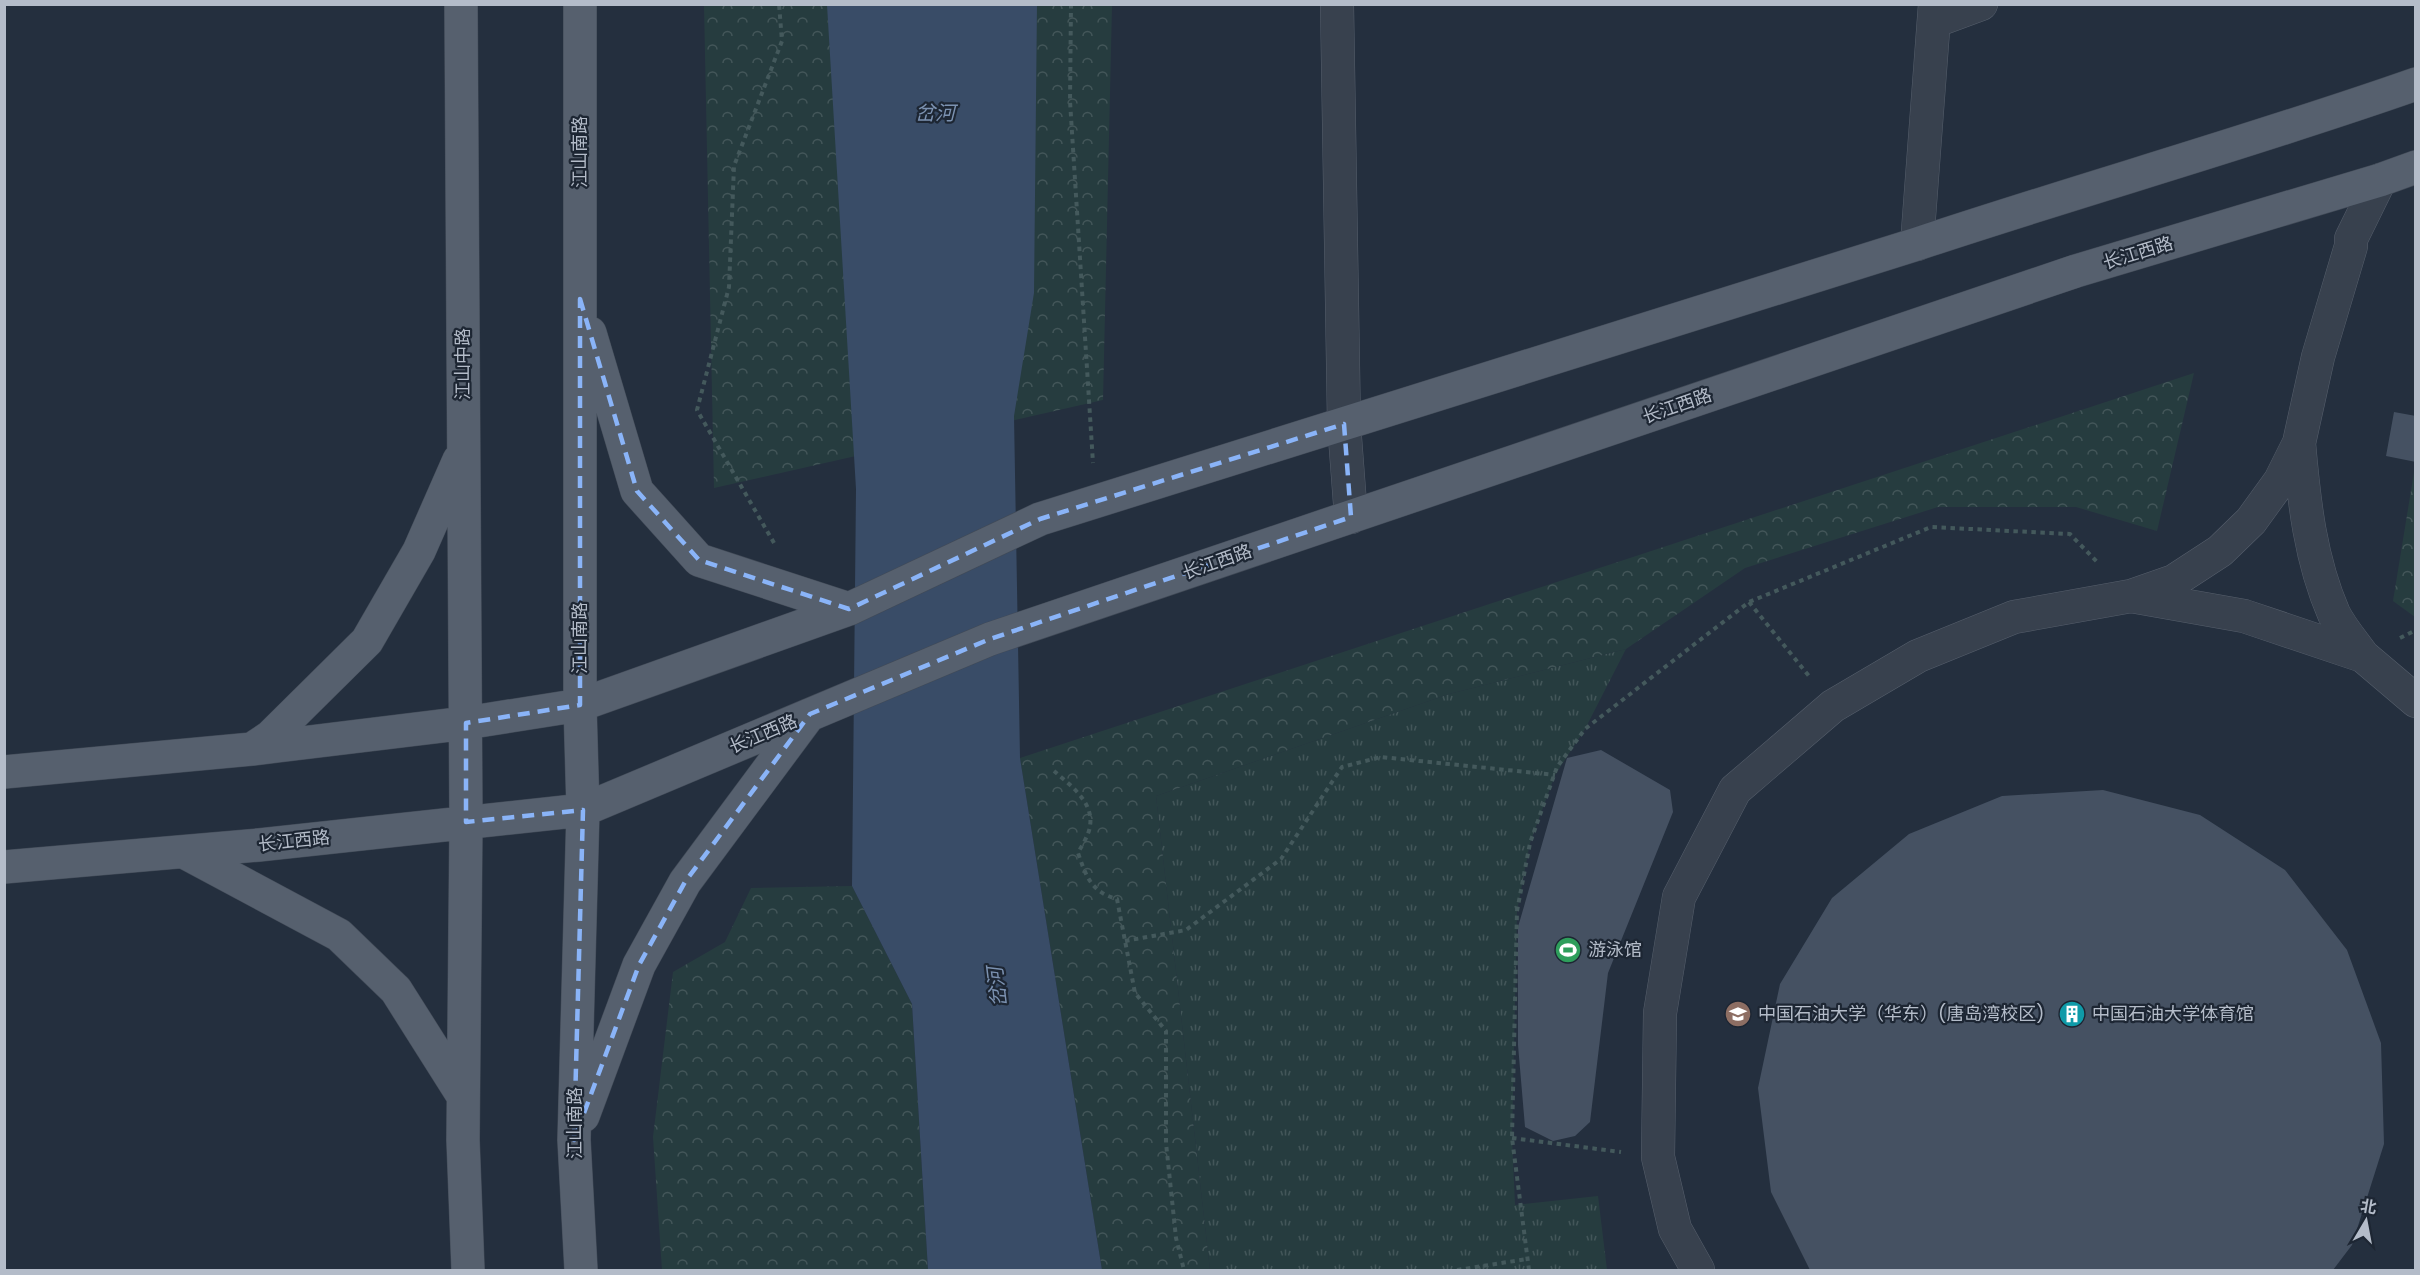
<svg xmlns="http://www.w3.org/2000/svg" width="2420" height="1275" font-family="Poppins,'Noto Sans SC',sans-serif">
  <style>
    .grass { fill: url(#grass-tufts) }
    .forest { fill: url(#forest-crowns) }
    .water { fill: #394c67 }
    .building { fill: #455162 }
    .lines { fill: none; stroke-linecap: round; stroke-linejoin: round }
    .minor-casing { stroke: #565f6c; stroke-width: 34 }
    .major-casing { stroke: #414a57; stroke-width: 34 }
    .path { stroke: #44595c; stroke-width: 4; stroke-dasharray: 4.5 4.5; stroke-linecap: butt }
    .minor { stroke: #38414e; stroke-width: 33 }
    .major { stroke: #56606e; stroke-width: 33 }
    .marked { fill: none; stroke: #8ab4f8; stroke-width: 4.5; stroke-dasharray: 12 8; stroke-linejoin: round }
    .labels { text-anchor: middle; stroke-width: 4.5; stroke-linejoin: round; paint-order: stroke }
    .street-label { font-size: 18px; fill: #b4bcc9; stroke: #1d2633 }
    .poi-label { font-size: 18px; fill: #b4bcc9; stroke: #1d2633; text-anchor: start }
    .water-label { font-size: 20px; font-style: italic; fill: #7c92b1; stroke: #1d2633 }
  </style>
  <defs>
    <pattern id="grass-tufts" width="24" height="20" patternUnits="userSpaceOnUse" patternTransform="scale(1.5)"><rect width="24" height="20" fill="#263c3f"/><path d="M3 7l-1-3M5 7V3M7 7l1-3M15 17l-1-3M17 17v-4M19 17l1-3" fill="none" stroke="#435659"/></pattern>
    <pattern id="forest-crowns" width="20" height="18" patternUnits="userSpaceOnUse" patternTransform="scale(1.5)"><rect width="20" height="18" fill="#263c3f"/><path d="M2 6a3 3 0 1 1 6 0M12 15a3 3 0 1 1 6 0" fill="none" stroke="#435659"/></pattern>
  </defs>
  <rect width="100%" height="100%" fill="#242f3e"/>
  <path class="grass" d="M 1626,649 L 1585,729 L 1555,775 L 1530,843 L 1517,911 L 1512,1138 L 1515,1205 L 1598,1196 L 1607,1270 L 1210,1270 L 1156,796 L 1449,694 Z"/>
  <path class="forest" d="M 704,5 L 1112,5 L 1103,400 L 714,488 Z
    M 2194,373 L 2157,531 L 2076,507 L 1938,507 L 1745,568 L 1626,649 L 1449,694 L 1156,796 L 1210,1270 L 1102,1270 L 1020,758 Z
    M 2415,466 L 2416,617 L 2415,617 L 2393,601 Z
    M 852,886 L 912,1004 L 928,1270 L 662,1270 L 653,1137 L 673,972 L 725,942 L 751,888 Z"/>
  <path class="water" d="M 827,5 L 1037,5 L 1034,293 L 1014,416 L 1020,758 L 1102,1270 L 928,1270 L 912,1004 L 852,886 L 856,489 Z"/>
  <path class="building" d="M 2394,412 L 2416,416 L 2416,462 L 2386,456 Z
    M 1601,750 L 1670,790 L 1673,812 L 1608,973 L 1590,1122 L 1575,1136 L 1553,1141 L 1525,1127 L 1518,1045 L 1518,927 L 1567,758 Z
    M 2103,790 L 2200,815 L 2285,870 L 2347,950 L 2381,1043 L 2384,1144 L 2352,1245 L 2333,1270 L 1810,1270 L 1771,1192 L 1758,1088 L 1780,984 L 1832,898 L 1909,834 L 2002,796 Z"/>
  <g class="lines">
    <defs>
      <path id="minor" d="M 1337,4 L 1344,424 L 1351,517
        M 1935,21 L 1981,4
        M 1917,244 L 1935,4
        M 2299,443 C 2304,501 2310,559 2334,614 C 2341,628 2353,642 2363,656
        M 2131,596 L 2174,581 L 2220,551 L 2251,521 L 2280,481 L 2299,443 L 2318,357 L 2351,246 L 2351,239 L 2380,180
        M 1698,1270 L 1675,1229 L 1658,1157 L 1660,1013 L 1679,897 L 1735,790 L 1833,706 L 1918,656 L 2014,617 L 2131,596 L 2244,616 L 2363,656 L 2416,701"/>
      <path id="major" d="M 461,4 L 466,822 L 463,1140 L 468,1270
        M 580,4 L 580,705 L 583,810 L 574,1140 L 581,1270
        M 590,333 L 637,491 L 699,560 L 849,609
        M 252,749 L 270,737 L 367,641 L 419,551 L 459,460
        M 4,772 L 252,749 L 466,723 L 580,705 L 849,609 L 1040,519 L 1917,244 C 2082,189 2251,142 2416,84
        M 184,852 L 339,935 L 396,990 L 463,1096
        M 4,867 L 259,845 L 583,810 L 990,639 L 2076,271 L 2380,180 L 2416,167
        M 583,1116 L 639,965 L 685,882 L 809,715"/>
    </defs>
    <use href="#minor" class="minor-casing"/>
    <use href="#major" class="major-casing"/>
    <path class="path" d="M 1071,4 L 1070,101 L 1093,463
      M 774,543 L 697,410 L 729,287 L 734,166 L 782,41 L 779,4
      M 1749,602 L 1809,676
      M 2400,638 L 2416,630
      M 1054,771 C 1070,785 1094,802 1090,826 C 1089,835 1082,845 1078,853 C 1086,876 1091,892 1117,899 L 1135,993 L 1166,1031 L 1166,1143 L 1176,1238 L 1184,1270
      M 1125,941 L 1186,930 L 1281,859 L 1342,767 L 1381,757 L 1555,775
      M 1512,1138 L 1621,1152
      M 1457,1270 L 1527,1259
      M 1529,1270 L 1512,1138 L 1517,911 L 1530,843 L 1557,767 L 1585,729 L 1749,602 L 1931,527 L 2070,534 L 2099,564"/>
    <use href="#minor" class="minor"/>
    <use href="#major" class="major"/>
  </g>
  <path class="marked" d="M 580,299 L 637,491 L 699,560 L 849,609 L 1040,519 L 1344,424 L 1351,517 L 990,639 L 810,714 L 685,882 L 639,965 L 574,1140 L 583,810 L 466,822 L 466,723 L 580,705 Z"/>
  <defs>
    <symbol id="stadium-disc" viewBox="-11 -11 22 22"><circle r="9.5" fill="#2e9e5b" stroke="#1d2633"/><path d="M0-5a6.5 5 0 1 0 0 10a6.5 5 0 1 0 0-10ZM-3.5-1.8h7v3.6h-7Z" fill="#fff"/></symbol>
    <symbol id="university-disc" viewBox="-11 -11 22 22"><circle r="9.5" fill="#8d6e63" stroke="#1d2633"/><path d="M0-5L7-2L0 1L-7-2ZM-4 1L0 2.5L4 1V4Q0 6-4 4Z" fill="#fff"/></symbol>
    <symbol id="building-disc" viewBox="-11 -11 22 22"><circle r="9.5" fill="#0f9aa8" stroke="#1d2633"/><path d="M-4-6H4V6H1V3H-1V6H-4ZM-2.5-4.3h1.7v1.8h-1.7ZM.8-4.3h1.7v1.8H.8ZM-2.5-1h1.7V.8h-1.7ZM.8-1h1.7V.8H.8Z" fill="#fff"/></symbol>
  </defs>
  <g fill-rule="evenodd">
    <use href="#stadium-disc" x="1553" y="935" width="30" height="30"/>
    <use href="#university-disc" x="1723" y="999" width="30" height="30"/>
    <use href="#building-disc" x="2057" y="999" width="30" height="30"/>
  </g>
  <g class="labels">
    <g class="street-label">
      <text transform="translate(580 152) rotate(-90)" y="6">江山南路</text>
      <text transform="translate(2138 253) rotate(-17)" y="6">长江西路</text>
      <text transform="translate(463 364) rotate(-90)" y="6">江山中路</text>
      <text transform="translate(1677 406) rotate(-19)" y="6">长江西路</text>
      <text transform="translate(1217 562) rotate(-19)" y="6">长江西路</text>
      <text transform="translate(580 638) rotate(-90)" y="6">江山南路</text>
      <text transform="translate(763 734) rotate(-23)" y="6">长江西路</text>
      <text transform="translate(294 841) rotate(-6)" y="6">长江西路</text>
      <text transform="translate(575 1123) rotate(-90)" y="6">江山南路</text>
    </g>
    <g class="poi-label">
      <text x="1588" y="956">游泳馆</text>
      <text x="1758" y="1020">中国石油大学（华东）(唐岛湾校区)</text>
      <text x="2092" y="1020">中国石油大学体育馆</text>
    </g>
    <g class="water-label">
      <text x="935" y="120">岔河</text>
      <text transform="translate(997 987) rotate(-97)" y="7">岔河</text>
    </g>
  </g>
  <rect width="2420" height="1275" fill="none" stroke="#b4bcc9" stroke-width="12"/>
  <g transform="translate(2366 1221) rotate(10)" stroke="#1d2633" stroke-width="4.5" paint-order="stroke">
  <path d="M0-4.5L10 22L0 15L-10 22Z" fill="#b4bcc9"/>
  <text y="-9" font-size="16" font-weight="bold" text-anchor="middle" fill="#b4bcc9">北</text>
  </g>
</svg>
